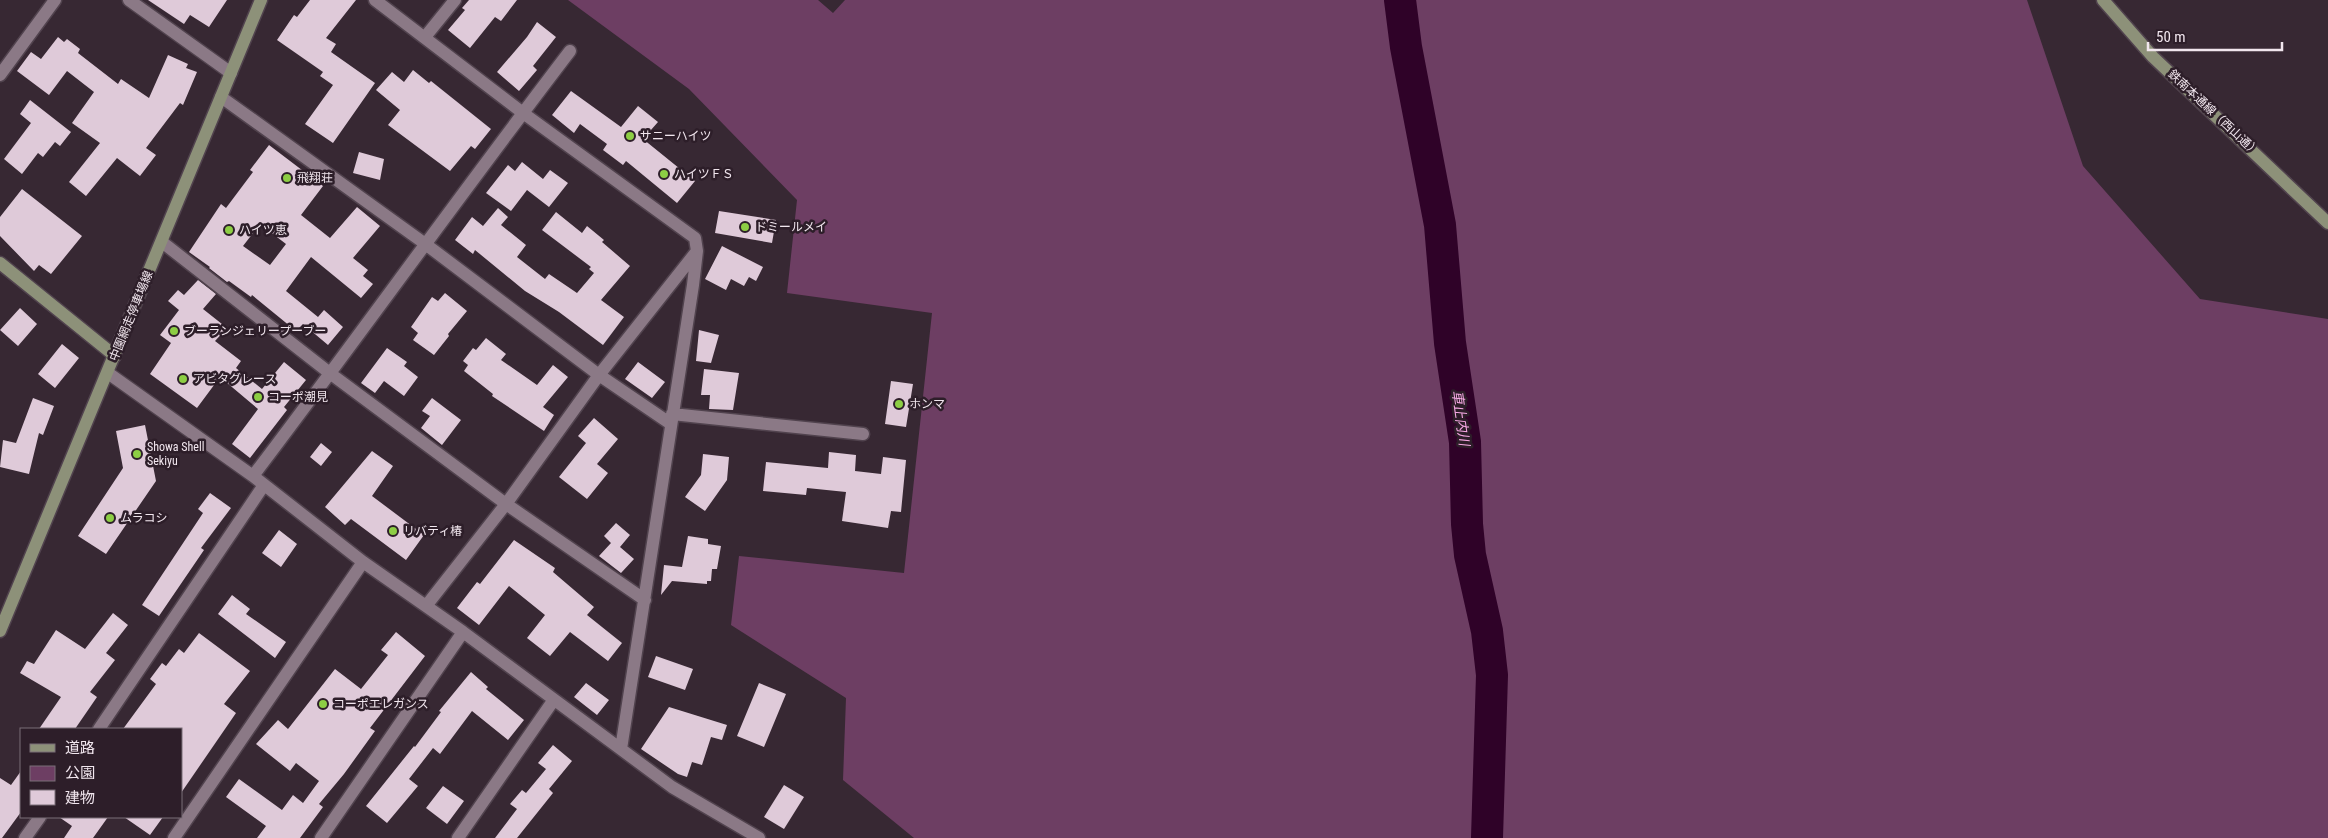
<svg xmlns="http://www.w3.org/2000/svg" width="2328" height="838" font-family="'Roboto Condensed','Noto Sans JP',sans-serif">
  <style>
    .green { fill: #6d3e63 }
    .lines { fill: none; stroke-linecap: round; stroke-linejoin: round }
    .river { stroke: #2f0228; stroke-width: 32 }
    .building { fill: #dfcad9; fill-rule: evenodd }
    .street-casing { stroke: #51434e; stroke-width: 15 }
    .secondary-casing { stroke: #51434e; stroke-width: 15 }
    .street { stroke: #8b7986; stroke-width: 12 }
    .secondary { stroke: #8d9179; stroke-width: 12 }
    .poi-dot { fill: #8dce44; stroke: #2d1e29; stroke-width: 2 }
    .labels { text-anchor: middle; stroke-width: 5; stroke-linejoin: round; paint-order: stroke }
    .street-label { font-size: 12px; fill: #f1e6ee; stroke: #2d1e29 }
    .poi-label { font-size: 12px; fill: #f1e6ee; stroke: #2d1e29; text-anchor: start }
    .water-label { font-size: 14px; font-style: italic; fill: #f6a8e4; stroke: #2d1e29 }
  </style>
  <rect width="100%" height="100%" fill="#372833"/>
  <path class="green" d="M 568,0 L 818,0 L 833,13 L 845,0 L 2027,0 L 2083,166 L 2200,299 L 2328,319 L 2328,838 L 914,838 L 843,780 L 846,698 L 731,625 L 739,556 L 904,573 L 932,313 L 787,293 L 797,200 L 689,89 Z"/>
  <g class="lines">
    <path class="river" d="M 1400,0 L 1406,47 L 1440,225 L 1450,343 L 1465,442 L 1467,524 L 1470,555 L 1487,631 L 1492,675 L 1487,838"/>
  </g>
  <path class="building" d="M 148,0 L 227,0 L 209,27 L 190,15 L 184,24 Z
    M 310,0 L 356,0 L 326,38 L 336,44 L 331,52 L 375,83 L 333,143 L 305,124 L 333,85 L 320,76 L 323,72 L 277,40 L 294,15 L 297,17 Z
    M 469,0 L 517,0 L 501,21 L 495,17 L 470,48 L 448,30 L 465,10 L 462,8 Z
    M 537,22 L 556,37 L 533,66 L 537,70 L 519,91 L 497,72 L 527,37 Z
    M 58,37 L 64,42 L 67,39 L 80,49 L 78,53 L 118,84 L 121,79 L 149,98 L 168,55 L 188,64 L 186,68 L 197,72 L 183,105 L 180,103 L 146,148 L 156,155 L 140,176 L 117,158 L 86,196 L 69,182 L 100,143 L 72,123 L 94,92 L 67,71 L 49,95 L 17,71 L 31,52 L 41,59 Z
    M 413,70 L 429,83 L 431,81 L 491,129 L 475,149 L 471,146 L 450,171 L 388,125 L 400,110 L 376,90 L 392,72 L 404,82 Z
    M 571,91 L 621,127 L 638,106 L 658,122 L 643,139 L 695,181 L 677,203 L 626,161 L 623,165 L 603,150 L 607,144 L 580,124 L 574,133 L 552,115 Z
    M 30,100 L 71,132 L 60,146 L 55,142 L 43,157 L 38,153 L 22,174 L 4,159 L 31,123 L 20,114 Z
    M 269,145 L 323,186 L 301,215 L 330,238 L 357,207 L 380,226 L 353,258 L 368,270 L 363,276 L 373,284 L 361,298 L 311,257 L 286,291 L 318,317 L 324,310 L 343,327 L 328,345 L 303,324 L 296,331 L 252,295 L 251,297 L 229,281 L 227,282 L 209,268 L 210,267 L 189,252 L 221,204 L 226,208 L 253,172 L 250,170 ZM 260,224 L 286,244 L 270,265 L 243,246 Z
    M 359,152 L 384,159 L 380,180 L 353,173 Z
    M 522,162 L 543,179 L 550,170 L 568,183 L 549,207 L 527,190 L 511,211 L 486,193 L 508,165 L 515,171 Z
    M 22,189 L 82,236 L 51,274 L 39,265 L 34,271 L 0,236 L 0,217 Z
    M 498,208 L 508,217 L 501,225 L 526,245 L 517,257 L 545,279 L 549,274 L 577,293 L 594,273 L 589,269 L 591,267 L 542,230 L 556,212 L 582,233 L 587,226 L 604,240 L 602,242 L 630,266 L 601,300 L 624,317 L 603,345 L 559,312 L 525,291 L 475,250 L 473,254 L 455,240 L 472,217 L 483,226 Z
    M 719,211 L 776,220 L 772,243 L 715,233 Z
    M 722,246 L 763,267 L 756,281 L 749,277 L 744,286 L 731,279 L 726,290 L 705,279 Z
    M 198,280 L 216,294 L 203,309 L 227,328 L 215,341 L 241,361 L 236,368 L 262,389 L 284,362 L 306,380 L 284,407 L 287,410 L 250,458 L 232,444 L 258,409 L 220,377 L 197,408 L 150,374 L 171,343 L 160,335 L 179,310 L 168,301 L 178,290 L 184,295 Z
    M 445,293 L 467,311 L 448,334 L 449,336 L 434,355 L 413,340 L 418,333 L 411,327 L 432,297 L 438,301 Z
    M 20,308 L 37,324 L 18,346 L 0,330 Z
    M 699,330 L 719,335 L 711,363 L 696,361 Z
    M 486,338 L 506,354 L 501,360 L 537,385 L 553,365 L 568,377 L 543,407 L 554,415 L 544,431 L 492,396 L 493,394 L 464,371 L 468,365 L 463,361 L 473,348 L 476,350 Z
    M 62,344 L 79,358 L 55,388 L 38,374 Z
    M 387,348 L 407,362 L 404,366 L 418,377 L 404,396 L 384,381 L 375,393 L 361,383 Z
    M 638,362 L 665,382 L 652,398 L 625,379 Z
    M 704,369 L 739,373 L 733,410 L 709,409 L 710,395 L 701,395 Z
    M 891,381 L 913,384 L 906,427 L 885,424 Z
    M 33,398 L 54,406 L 43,435 L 39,433 L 29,474 L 0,467 L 3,440 L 16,443 Z
    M 432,398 L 461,420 L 442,445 L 421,428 L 430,416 L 422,411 Z
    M 594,418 L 618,439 L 597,464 L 608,473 L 587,499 L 559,477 L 586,443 L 578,436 Z
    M 145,425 L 156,481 L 106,554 L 78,536 L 123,468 L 116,431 Z
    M 321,443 L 332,452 L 321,466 L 310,457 Z
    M 372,451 L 393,466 L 372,496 L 424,535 L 406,560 L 351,519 L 345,525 L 325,507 Z
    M 829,452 L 856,455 L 855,471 L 881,474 L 883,457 L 906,460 L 901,512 L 891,511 L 888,528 L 842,521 L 846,492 L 807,488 L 806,495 L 763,491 L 766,462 L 828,468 Z
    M 703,454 L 729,457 L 727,480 L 705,511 L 685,497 L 701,475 Z
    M 210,493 L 231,508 L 201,548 L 204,550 L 159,616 L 142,605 L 203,513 L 198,509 Z
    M 616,523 L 630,535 L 620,547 L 634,559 L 621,573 L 599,556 L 611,543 L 604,536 Z
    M 279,530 L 297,544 L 281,567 L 262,553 Z
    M 688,536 L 708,539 L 708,544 L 721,546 L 717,569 L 712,569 L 711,581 L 707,581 L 707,584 L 672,581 L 661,595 L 664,565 L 682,567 Z
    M 514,540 L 555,568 L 553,572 L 594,607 L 587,615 L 622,643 L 608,661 L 570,632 L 550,656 L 527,638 L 545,615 L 509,586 L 479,625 L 457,608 L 477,582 L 480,584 Z
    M 232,595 L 250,609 L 246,614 L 286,642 L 275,658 L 218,614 Z
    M 113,613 L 128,625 L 106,653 L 115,660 L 90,692 L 97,697 L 75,729 L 39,729 L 61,697 L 20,673 L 27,661 L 34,664 L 56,630 L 85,649 Z
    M 396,632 L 425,656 L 370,728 L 375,731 L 344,774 L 319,804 L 323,807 L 300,838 L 257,838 L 266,826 L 226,797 L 239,779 L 282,810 L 293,795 L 303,803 L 319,781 L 296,763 L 290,771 L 256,744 L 278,720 L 288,729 L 335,669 L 361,689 L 388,655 L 381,650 Z
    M 199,633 L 250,671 L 224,704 L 236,713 L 181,793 L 181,729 L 123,729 L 156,684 L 150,679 L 162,663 L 166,666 L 179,649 L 184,653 Z
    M 656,656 L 693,669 L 685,690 L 648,677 Z
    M 471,672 L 488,687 L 486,689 L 524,720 L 508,740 L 472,711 L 440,754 L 433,748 L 409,779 L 418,786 L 387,823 L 366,806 L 414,746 L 415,747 L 441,712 L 439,711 Z
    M 586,683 L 609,700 L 597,715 L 574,697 Z
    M 759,683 L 786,694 L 764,747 L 737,736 Z
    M 669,707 L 727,725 L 722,740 L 711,737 L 702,765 L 692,762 L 687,777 L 678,774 L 641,749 Z
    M 553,745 L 572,761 L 549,789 L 553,793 L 517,838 L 495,838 L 517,809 L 510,804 L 522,790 L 526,793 L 546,769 L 538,763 Z
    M 21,771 L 21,812 L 2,838 L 0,838 L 0,778 L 11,785 Z
    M 784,785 L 804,797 L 784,829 L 764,817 Z
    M 443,786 L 464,801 L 447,824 L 426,808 Z
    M 59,817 L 108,817 L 93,838 L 64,838 L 72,826 Z
    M 124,817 L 163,817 L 150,835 Z"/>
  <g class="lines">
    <defs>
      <path id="street" d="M 129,0 L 231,73
        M 375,0 L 523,113 L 695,238 L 697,251 L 693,285 L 621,749
        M 425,37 L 455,0
        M 0,75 L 55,0
        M 221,97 L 424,243 L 599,375 L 671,424
        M 162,242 L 331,374 L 506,504 L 645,600
        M 108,373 L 253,476 L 363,562 L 463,632 L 672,787 L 759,838
        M 672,414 L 863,434
        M 253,476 C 360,335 462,192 570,51
        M 426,606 L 506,504 L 599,375 L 697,251
        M 99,729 L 264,485
        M 25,838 L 40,817
        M 174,838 L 363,562
        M 321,838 L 463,632
        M 458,838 L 553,701"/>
      <path id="secondary" d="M 2103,0 L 2153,57 L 2328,223
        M 0,263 L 115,356
        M 0,631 L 261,0"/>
    </defs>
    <use href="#street" class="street-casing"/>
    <use href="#secondary" class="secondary-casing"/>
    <use href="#street" class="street"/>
    <use href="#secondary" class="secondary"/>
  </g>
  <g class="poi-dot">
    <circle cx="630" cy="136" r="5"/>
    <circle cx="664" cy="174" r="5"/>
    <circle cx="287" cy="178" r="5"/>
    <circle cx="745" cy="227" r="5"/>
    <circle cx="229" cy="230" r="5"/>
    <circle cx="174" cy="331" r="5"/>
    <circle cx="183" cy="379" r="5"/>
    <circle cx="258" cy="397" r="5"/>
    <circle cx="899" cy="404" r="5"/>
    <circle cx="137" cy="454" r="5"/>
    <circle cx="110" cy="518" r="5"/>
    <circle cx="393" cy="531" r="5"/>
    <circle cx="323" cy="704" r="5"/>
  </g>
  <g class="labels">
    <g class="street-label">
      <text transform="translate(2214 113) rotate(43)" y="4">鉄南本通線（西山通）</text>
      <text transform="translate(131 316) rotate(-68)" y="4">中園網走停車場線</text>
    </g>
    <g class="poi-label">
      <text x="640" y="140">サニーハイツ</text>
      <text x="674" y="178">ハイツＦＳ</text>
      <text x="297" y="182">飛翔荘</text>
      <text x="755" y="231">ドミールメイ</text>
      <text x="239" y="234">ハイツ恵</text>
      <text x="184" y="335">ブーランジェリープーブー</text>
      <text x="193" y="383">アビタグレース</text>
      <text x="268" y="401">コーポ潮見</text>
      <text x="909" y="408">ホンマ</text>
      <text x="147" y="451">Showa Shell<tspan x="147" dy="14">Sekiyu</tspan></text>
      <text x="120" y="522">ムラコシ</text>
      <text x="403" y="535">リバティ椿</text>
      <text x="333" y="708">コーポエレガンス</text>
    </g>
    <g class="water-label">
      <text transform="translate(1461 418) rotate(82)" y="5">車止内川</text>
    </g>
  </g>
  <rect x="20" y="728" width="162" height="90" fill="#2d1e29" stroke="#7b6e78"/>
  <rect x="30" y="744" width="25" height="8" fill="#8d9179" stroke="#7b6e78"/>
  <text x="65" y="753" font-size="15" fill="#f1e6ee">道路</text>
  <rect x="30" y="766" width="25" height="15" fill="#6d3e63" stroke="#7b6e78"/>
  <text x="65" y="778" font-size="15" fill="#f1e6ee">公園</text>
  <rect x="30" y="790" width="25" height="15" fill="#dfcad9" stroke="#7b6e78"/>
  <text x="65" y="803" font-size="15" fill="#f1e6ee">建物</text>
  <path d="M2148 42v8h134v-8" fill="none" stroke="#f1e6ee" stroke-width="2.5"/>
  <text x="2156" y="42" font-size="15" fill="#f1e6ee" stroke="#2d1e29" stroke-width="4" paint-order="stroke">50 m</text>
</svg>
